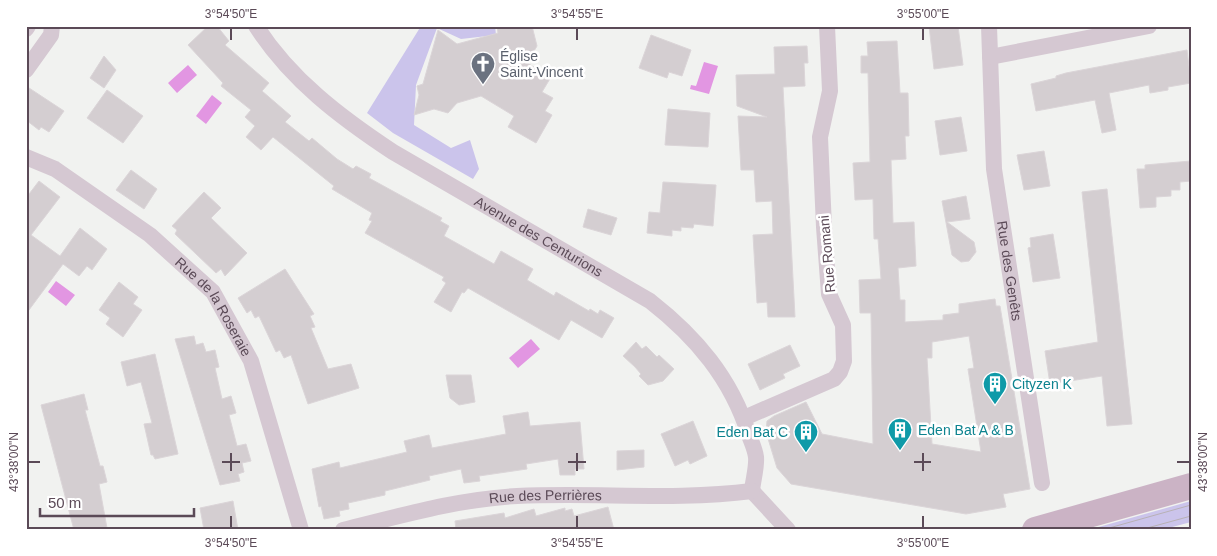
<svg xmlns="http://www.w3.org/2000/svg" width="1217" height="556" font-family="Arial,sans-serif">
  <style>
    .green { fill: #cbc4eb }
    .water { fill: #e296e2 }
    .building { fill: #d4ced1; stroke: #dbd5d8; fill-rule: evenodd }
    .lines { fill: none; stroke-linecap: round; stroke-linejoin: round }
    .minor { stroke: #d5c8d2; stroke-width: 16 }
    .primary { stroke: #cbb3c5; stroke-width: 26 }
    .tram { stroke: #b8b1b5; stroke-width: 1 }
    .ticks { fill: none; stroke: #5b4a57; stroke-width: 2 }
    .labels { text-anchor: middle; stroke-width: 5; stroke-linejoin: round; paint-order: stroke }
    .worship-label { font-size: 14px; fill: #5b616d; stroke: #fff; text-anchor: start }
    .street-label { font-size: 14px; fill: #5b4a57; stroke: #fff }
    .culture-label { font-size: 14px; fill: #0d838f; stroke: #fff; text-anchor: start }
    .neatline { fill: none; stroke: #5b4a57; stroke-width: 2 }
    .ticks-label { font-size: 12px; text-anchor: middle; fill: #5b4a57 }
  </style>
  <rect width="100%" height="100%" fill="#f1f2f0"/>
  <path class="green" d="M 421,26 L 495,26 L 496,35 L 461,39 L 437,28 L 416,85 L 414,125 L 451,148 L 470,140 L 479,169 L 473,179 L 393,133 L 367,113 Z
    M 1191,501 L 1191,522 L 1161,530 L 1088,530 Z"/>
  <path class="water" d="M 704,62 L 718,66 L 709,94 L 690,89 L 691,85 L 696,86 Z
    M 188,65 L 197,75 L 177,93 L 168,83 Z
    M 212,95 L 222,103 L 206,124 L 196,116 Z
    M 56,281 L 75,295 L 66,306 L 48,292 Z
    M 531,339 L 540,349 L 518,368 L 509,358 Z"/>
  <path class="building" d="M 208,26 L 217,26 L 229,41 L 225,45 L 269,83 L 262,91 L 291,116 L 285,122 L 309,141 L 312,138 L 337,159 L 353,169 L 356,166 L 371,174 L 369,178 L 442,218 L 440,221 L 449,226 L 444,236 L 494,264 L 501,251 L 533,269 L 527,280 L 554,296 L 556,292 L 589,311 L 590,309 L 598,314 L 600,310 L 614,318 L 602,338 L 571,320 L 559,340 L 468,288 L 464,293 L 462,292 L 451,312 L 434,302 L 446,283 L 442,280 L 444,277 L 365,233 L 372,221 L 369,220 L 372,213 L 332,189 L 334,186 L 273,137 L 261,150 L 246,137 L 255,126 L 245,117 L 251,110 L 221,86 L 223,83 L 188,45 Z
    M 497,26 L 532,26 L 537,46 L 527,63 L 551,77 L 542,92 L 553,98 L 545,111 L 552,115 L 536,143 L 508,127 L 514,116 L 481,96 L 457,103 L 448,113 L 434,109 L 414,115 L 419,95 L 417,86 L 423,84 L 438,30 L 457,44 L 498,33 Z
    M 929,26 L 958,26 L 963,65 L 934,69 Z
    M 651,35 L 691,50 L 682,76 L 669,72 L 667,78 L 639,68 Z
    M 897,41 L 900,93 L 908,93 L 909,136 L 905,136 L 906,159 L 891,160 L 893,223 L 914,222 L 916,266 L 898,268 L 900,300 L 905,300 L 905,322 L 943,320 L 943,315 L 959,313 L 959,304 L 995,299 L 996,306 L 1000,306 L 1030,489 L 1003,494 L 1006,507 L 966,514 L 791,484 L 777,468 L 766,432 L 767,421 L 774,416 L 806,402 L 822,434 L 873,444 L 871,313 L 860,313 L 859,280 L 881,279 L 878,239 L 874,239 L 873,199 L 855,200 L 853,163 L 870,162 L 868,73 L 861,73 L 861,56 L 868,56 L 867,42 ZM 969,336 L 974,368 L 968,369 L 981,452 L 932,444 L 927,358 L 932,358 L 932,342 Z
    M 807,46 L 808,63 L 804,63 L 805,86 L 783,87 L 795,317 L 768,317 L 767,302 L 757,303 L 753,235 L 773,234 L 772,201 L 756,202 L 754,170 L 741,170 L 738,116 L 767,117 L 737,106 L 736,75 L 775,74 L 774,47 Z
    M 1187,50 L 1191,83 L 1168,87 L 1168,90 L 1150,93 L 1149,85 L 1109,93 L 1116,130 L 1102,133 L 1095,100 L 1036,111 L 1031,84 L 1056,78 L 1056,76 L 1066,73 Z
    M 104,56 L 116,70 L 104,88 L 90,78 Z
    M 26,86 L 64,111 L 49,132 L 41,127 L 39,130 L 26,120 Z
    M 107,90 L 143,116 L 123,143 L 87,118 Z
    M 668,109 L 710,113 L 708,147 L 665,145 Z
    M 961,117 L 967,151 L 940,155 L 935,121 Z
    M 1044,151 L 1050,186 L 1024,190 L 1017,155 Z
    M 1191,161 L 1191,181 L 1180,182 L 1180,190 L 1171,190 L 1171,196 L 1156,197 L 1156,207 L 1140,208 L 1137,169 L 1145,169 L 1145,165 Z
    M 131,170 L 157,189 L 144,209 L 116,190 Z
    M 39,181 L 60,197 L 31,235 L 60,256 L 80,228 L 107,249 L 92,270 L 87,266 L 79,276 L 63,264 L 26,314 L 26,198 Z
    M 663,182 L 716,185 L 713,226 L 694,224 L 693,228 L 681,227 L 681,231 L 672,230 L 672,236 L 647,233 L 649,212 L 660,213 Z
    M 1107,189 L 1132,424 L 1107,426 L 1102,376 L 1050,384 L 1045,351 L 1098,342 L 1082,192 Z
    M 204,192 L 221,208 L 211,218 L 247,253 L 225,276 L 221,269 L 216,273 L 175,234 L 177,230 L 172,226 Z
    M 966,196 L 970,219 L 947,222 L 974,242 L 976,252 L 969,261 L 961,262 L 952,255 L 942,201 Z
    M 588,209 L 617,218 L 611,235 L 583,227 Z
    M 1053,234 L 1060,278 L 1033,282 L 1028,248 L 1031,247 L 1030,238 Z
    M 285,269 L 314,314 L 310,316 L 315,327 L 311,328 L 328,369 L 351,364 L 359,388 L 308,404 L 291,355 L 284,358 L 280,350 L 276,352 L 259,316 L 255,318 L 251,310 L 247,313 L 238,298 Z
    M 119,282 L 138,297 L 133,304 L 142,310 L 123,337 L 106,324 L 110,318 L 99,310 Z
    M 194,336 L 196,345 L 203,343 L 206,352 L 215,350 L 219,367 L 215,368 L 222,399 L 231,396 L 236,413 L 229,415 L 237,446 L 246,444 L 251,461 L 242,463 L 244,472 L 238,474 L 240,481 L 220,485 L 175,339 Z
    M 636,342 L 642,349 L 646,346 L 657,357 L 659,355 L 674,369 L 663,381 L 648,385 L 639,376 L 641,374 L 635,367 L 623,356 Z
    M 790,345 L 800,366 L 783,374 L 785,378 L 760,390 L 748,364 Z
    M 155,354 L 178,454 L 155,459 L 153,455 L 151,455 L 144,424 L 152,423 L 141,382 L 127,386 L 121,362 Z
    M 446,375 L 471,375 L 475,402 L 459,405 L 450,398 Z
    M 84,394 L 88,410 L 85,410 L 100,466 L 103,466 L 107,482 L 99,484 L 107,528 L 98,530 L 74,530 L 41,405 Z
    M 528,412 L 530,426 L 580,422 L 584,469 L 575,469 L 575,475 L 560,475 L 558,459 L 526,464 L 527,469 L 479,476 L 480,481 L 464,483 L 461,469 L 429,476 L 430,480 L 385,491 L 385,495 L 348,503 L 349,509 L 339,511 L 340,516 L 324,519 L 321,506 L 319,507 L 312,469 L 339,462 L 340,468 L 407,452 L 404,441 L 429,435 L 432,448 L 506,434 L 503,416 Z
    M 693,421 L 707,456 L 690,464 L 688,460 L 675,466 L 661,434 Z
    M 644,450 L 644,467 L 617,470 L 617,451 Z
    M 233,501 L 238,530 L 204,530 L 200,508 Z
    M 608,507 L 614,530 L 456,530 L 455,521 L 504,513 L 505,518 L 534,509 L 536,516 L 565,508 L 565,511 L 572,509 L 574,516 Z"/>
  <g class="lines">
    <g class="minor">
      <path id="s1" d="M 256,26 C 291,80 340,117 393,152 L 650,301 C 696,337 731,378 749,435 C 751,441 755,449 756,457 C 757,467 753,480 752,491"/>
      <path id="s2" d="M 989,26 L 994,169 L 1042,483"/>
      <path d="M 26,29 L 28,26"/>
      <path d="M 990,57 L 1149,26"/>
      <path d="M 26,70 L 51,35 L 52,26"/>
      <path id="s3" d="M 26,157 L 55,169 L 150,235 L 213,292 L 251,361 L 301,530"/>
      <path d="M 744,418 L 834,379 L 840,372 L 844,361 L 843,325 L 829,294 L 824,227 L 820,137 L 830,91 L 827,26"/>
      <path d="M 752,491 L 788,530"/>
      <path id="s4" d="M 343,530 C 400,516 458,499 517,496 C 595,492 674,501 752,491"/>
    </g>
    <path class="primary" d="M 1035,530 L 1191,486"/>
    <path class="tram" d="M 1102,530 L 1191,505
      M 1140,530 L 1191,516"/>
  </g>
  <path class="ticks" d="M 231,28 L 231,40M 577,28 L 577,40M 923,28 L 923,40M 231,453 L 231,471M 577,453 L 577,471M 923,453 L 923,471M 28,462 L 40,462M 222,462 L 240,462M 568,462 L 586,462M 914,462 L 931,462M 1177,462 L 1190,462M 231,516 L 231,528M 577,516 L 577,528M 923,516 L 923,528"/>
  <defs>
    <symbol id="church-pin" viewBox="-11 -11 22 30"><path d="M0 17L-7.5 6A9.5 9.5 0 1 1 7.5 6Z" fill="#6b7280" stroke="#fff"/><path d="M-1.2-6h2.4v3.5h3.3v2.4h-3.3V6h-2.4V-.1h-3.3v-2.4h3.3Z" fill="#fff"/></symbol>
    <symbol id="building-pin" viewBox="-11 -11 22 30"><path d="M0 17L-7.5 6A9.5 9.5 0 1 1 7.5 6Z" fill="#0f9aa8" stroke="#fff"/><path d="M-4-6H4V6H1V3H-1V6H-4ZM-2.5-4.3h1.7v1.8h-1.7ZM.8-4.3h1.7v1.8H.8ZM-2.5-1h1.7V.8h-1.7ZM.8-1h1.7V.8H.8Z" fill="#fff"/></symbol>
  </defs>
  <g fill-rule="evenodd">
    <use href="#church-pin" x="469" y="50" width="28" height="38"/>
    <use href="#building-pin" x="981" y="370" width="28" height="38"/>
    <use href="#building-pin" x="886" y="416" width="28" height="38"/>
    <use href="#building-pin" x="792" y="418" width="28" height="38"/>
  </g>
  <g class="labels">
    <g class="worship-label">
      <text x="500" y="61">Église<tspan x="500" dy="16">Saint-Vincent</tspan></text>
    </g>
    <g class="street-label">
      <text dy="5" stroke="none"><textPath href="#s1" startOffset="356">Avenue des Centurions</textPath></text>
      <text transform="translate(827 254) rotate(-95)" y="5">Rue Romani</text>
      <text dy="5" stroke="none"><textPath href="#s2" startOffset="246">Rue des Genêts</textPath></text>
      <text dy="5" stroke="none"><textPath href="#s3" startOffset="244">Rue de la Roseraie</textPath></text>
      <text dy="5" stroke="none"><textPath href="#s4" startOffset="206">Rue des Perrières</textPath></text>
    </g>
    <g class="culture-label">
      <text x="1012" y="389">Cityzen K</text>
      <text x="918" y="435">Eden Bat A &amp; B</text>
      <text x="788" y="437" text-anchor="end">Eden Bat C</text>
    </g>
  </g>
  <rect width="1217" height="556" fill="none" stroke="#ffffff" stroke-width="55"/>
  <path d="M40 508v8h154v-8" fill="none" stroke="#5b4a57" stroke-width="2.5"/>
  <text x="48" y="508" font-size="15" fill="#5b4a57" stroke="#ffffff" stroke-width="4" paint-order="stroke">50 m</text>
  <rect x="28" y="28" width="1162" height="500" class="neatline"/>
  <g class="ticks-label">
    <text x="231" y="18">3°54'50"E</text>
    <text x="577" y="18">3°54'55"E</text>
    <text x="923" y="18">3°55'00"E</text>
    <text transform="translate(14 462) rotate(-90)" y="4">43°38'00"N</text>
    <text transform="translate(1203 462) rotate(-90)" y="4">43°38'00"N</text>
    <text x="231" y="547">3°54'50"E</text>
    <text x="577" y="547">3°54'55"E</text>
    <text x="923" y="547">3°55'00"E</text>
  </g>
</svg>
